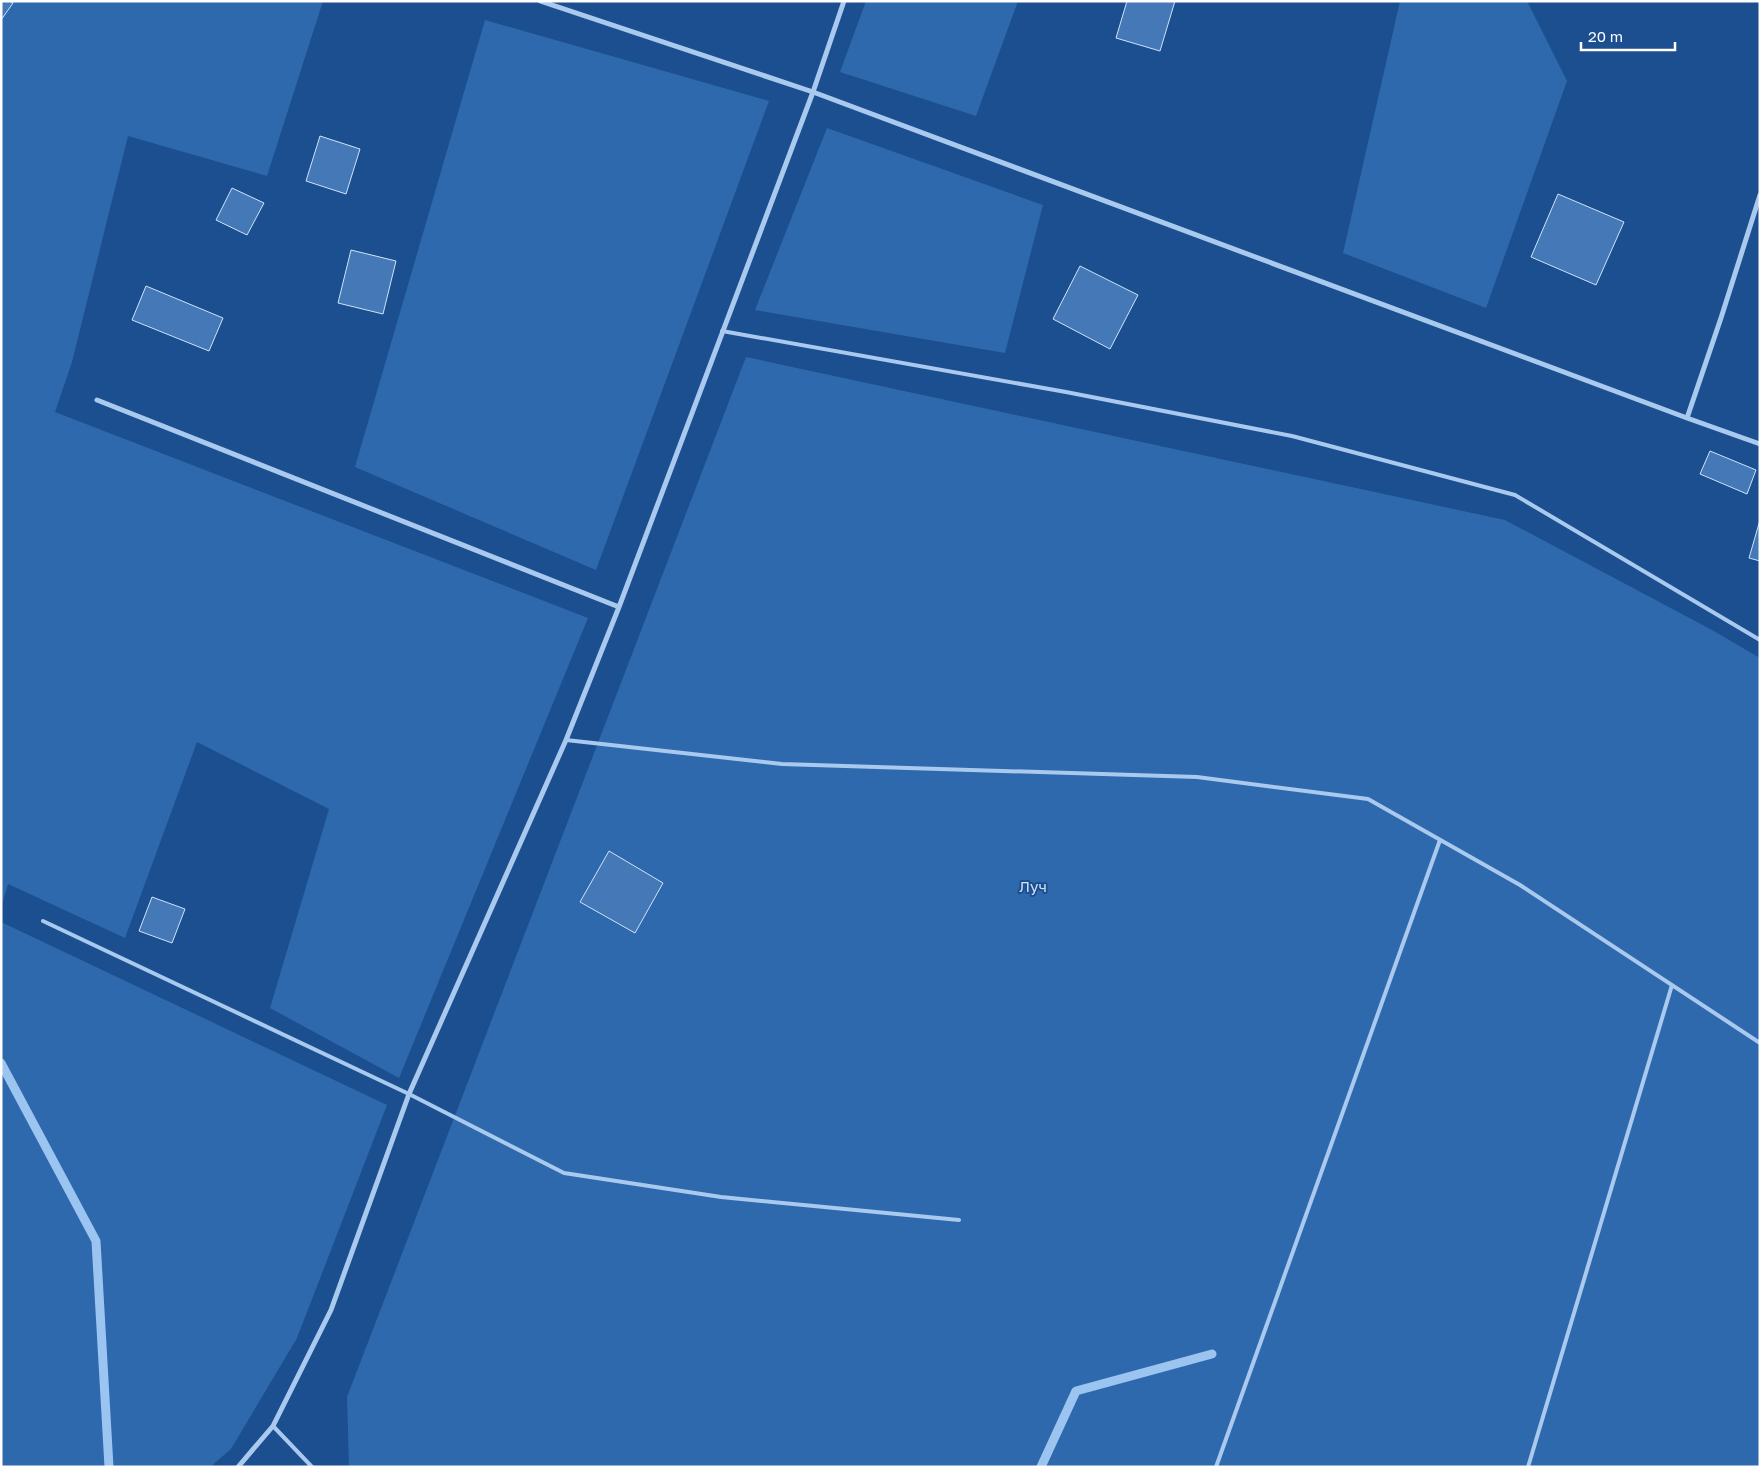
<svg xmlns="http://www.w3.org/2000/svg" width="1761" height="1468" font-family="'Golos Text',sans-serif">
  <style>
    .green { fill: #2e69ad }
    .lines { fill: none; stroke-linecap: round; stroke-linejoin: round }
    .stream { stroke: #9cc4f0; stroke-width: 9 }
    .building { fill: #4478b7; stroke: #cfe3fa }
    .service { stroke: #a9c9ee; stroke-width: 4 }
    .minor { stroke: #a9c9ee; stroke-width: 5 }
    .labels { text-anchor: middle; stroke-width: 4; stroke-linejoin: round; paint-order: stroke }
    .park-label { font-size: 15px; fill: #cfe3fa; stroke: #1b4f8f }
  </style>
  <rect width="100%" height="100%" fill="#1b4f8f"/>
  <path class="green" d="M 1,1 L 323,1 L 267,176 L 128,136 L 72,362 L 55,412 L 588,618 L 399,1078 L 270,1008 L 329,809 L 197,742 L 125,938 L 8,884 L 1,908 Z
    M 866,1 L 1018,1 L 976,116 L 840,72 Z
    M 1400,1 L 1527,1 L 1567,81 L 1486,308 L 1343,253 Z
    M 485,20 L 769,101 L 596,570 L 355,467 Z
    M 827,128 L 1043,205 L 1005,353 L 755,310 Z
    M 746,357 L 1505,520 L 1712,630 L 1760,658 L 1760,1467 L 349,1467 L 347,1397 Z
    M 1,922 L 387,1105 L 297,1338 L 231,1449 L 210,1467 L 1,1467 Z"/>
  <g class="lines">
    <path class="stream" d="M 1,1063 L 96,1241 L 109,1467
      M 1041,1467 L 1076,1391 L 1212,1354"/>
  </g>
  <path class="building" d="M 1,1 L 9,1 L 13,3 L 1,20 Z
    M 1127,1 L 1175,1 L 1160,51 L 1116,38 Z
    M 320,136 L 360,149 L 346,194 L 306,181 Z
    M 232,188 L 264,203 L 247,235 L 216,220 Z
    M 1558,194 L 1624,222 L 1596,285 L 1531,257 Z
    M 351,250 L 396,261 L 383,314 L 338,303 Z
    M 1080,266 L 1138,295 L 1110,349 L 1053,319 Z
    M 146,286 L 223,318 L 209,351 L 132,320 Z
    M 1710,451 L 1756,470 L 1747,494 L 1700,474 Z
    M 1760,520 L 1760,561 L 1749,558 Z
    M 609,851 L 663,883 L 635,933 L 580,902 Z
    M 152,897 L 185,909 L 172,943 L 139,931 Z"/>
  <g class="lines">
    <path class="service" d="M 722,331 L 1066,392 L 1292,436 L 1515,495 L 1760,640
      M 566,740 L 782,764 L 1197,777 L 1368,799 L 1520,885 L 1760,1043
      M 43,921 L 409,1094 L 564,1173 L 721,1197 L 959,1220
      M 273,1426 L 312,1467
      M 1216,1467 L 1440,840
      M 1528,1467 L 1672,985"/>
    <path class="minor" d="M 540,1 L 813,92 L 1687,418 L 1760,444
      M 97,400 L 619,607
      M 1687,418 L 1721,318 L 1760,195
      M 238,1467 L 273,1426 L 331,1310 L 409,1094 L 566,740 L 619,607 L 813,92 L 844,1"/>
  </g>
  <g class="labels">
    <g class="park-label">
      <text x="1033" y="892">Луч</text>
    </g>
  </g>
  <rect width="1761" height="1468" fill="none" stroke="#ffffff" stroke-width="5"/>
  <path d="M1581 42v8h94v-8" fill="none" stroke="#ffffff" stroke-width="2.5"/>
  <text x="1588" y="42" font-size="15" fill="#ffffff" stroke="#1b4f8f" stroke-width="4" paint-order="stroke">20 m</text>
</svg>
